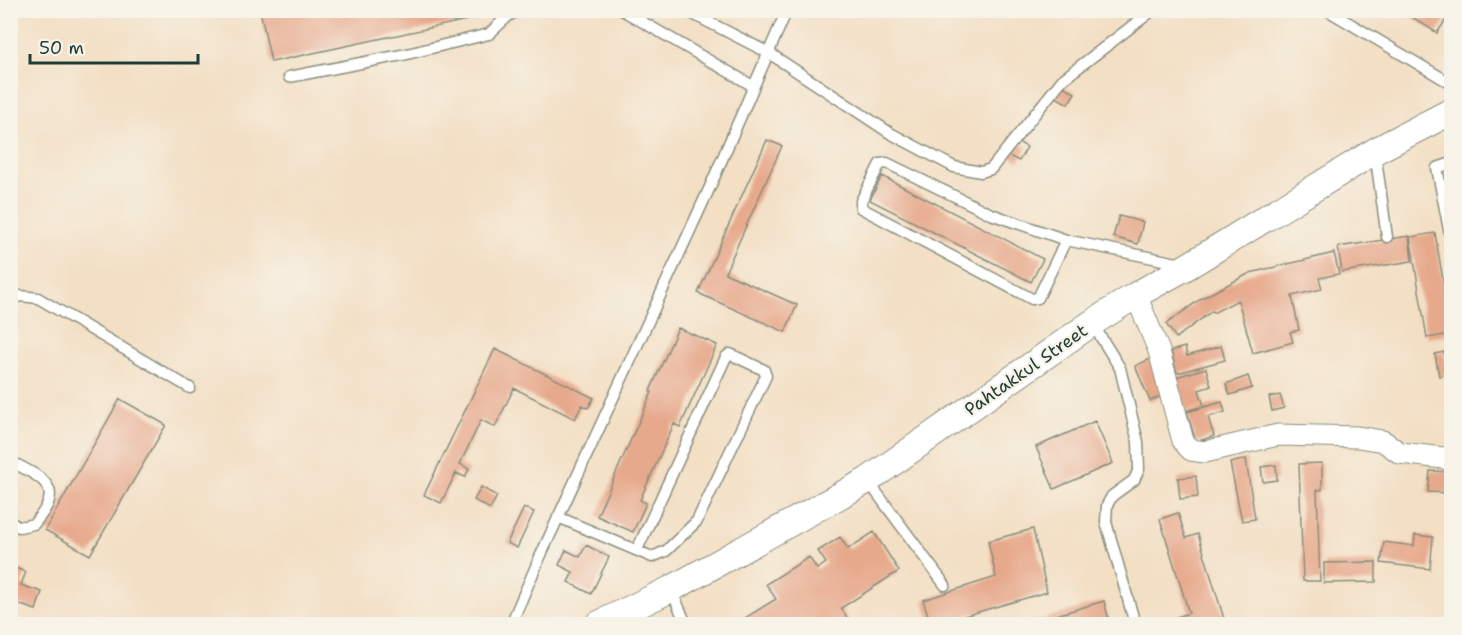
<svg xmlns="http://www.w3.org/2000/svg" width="1462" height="635" font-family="'Shantell Sans',sans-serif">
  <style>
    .building { fill: #e7a98c }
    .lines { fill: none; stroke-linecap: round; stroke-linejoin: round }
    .service-casing { stroke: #898e7c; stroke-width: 13 }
    .minor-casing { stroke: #898e7c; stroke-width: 23 }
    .tertiary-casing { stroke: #898e7c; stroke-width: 28 }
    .service { stroke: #fff; stroke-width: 10 }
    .minor { stroke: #fff; stroke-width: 21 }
    .tertiary { stroke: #fff; stroke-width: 26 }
    .labels { text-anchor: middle; stroke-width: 4.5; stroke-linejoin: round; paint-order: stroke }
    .street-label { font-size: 18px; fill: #1f3d34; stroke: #f7f3e8 }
  </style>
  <rect width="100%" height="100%" fill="#f7f3e8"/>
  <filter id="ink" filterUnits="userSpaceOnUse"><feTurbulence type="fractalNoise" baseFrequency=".0167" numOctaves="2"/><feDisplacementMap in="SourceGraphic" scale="12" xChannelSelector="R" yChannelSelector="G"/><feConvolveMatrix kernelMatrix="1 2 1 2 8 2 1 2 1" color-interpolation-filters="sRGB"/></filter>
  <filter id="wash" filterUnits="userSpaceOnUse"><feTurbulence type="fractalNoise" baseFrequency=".008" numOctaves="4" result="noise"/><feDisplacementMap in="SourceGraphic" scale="24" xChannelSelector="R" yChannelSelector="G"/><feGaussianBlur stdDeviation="1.35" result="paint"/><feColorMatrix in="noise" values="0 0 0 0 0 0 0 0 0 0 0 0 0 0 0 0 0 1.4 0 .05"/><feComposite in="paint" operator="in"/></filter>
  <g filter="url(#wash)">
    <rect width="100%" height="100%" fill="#f3dfc4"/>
    <g id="blocks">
      <path class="building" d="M 260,10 L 485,10 L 486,16 L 271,62 Z
        M 1409,10 L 1452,10 L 1452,11 L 1437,33 L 1407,14 Z
        M 1063,86 L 1075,93 L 1068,104 L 1056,97 Z
        M 767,140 L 782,146 L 725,273 L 797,305 L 785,332 L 698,293 Z
        M 1016,141 L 1027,147 L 1019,161 L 1009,156 Z
        M 882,176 L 1043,259 L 1031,282 L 870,200 Z
        M 1119,216 L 1143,222 L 1138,244 L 1113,237 Z
        M 1435,233 L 1452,334 L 1427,338 L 1410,237 Z
        M 1409,236 L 1412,261 L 1342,272 L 1338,247 Z
        M 1334,253 L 1339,274 L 1319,278 L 1322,289 L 1292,296 L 1299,330 L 1290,332 L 1293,342 L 1253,353 L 1238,300 L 1213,313 L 1212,311 L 1176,338 L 1166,324 L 1202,298 L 1250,273 Z
        M 678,328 L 717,345 L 680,427 L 674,424 L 640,500 L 646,503 L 633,532 L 597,516 L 652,392 L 650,391 Z
        M 1221,346 L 1225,360 L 1177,373 L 1171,351 L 1185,347 L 1187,356 Z
        M 495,349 L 594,398 L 588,408 L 582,405 L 575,419 L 514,388 L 495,427 L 481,420 L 460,464 L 469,469 L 465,477 L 456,473 L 441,503 L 424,495 Z
        M 1444,352 L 1449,374 L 1439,376 L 1435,354 Z
        M 1150,359 L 1166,394 L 1150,401 L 1135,366 Z
        M 1206,368 L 1211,386 L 1199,390 L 1204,406 L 1186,411 L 1176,377 Z
        M 1248,376 L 1252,388 L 1230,395 L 1226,384 Z
        M 1280,395 L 1284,408 L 1272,411 L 1269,397 Z
        M 120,399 L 166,425 L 90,555 L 45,530 Z
        M 1222,402 L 1225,412 L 1208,417 L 1214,436 L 1196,442 L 1187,412 Z
        M 1095,421 L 1113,463 L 1054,489 L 1036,447 Z
        M 1246,459 L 1255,519 L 1242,521 L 1230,463 Z
        M 1322,463 L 1322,490 L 1317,490 L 1320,581 L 1303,581 L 1299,464 Z
        M 1276,465 L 1277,480 L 1263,482 L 1261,467 Z
        M 1430,471 L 1452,472 L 1452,493 L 1428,492 Z
        M 1196,476 L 1198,497 L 1180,499 L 1178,478 Z
        M 481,487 L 497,496 L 490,509 L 474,500 Z
        M 524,508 L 534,512 L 517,548 L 507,543 Z
        M 1178,513 L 1186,538 L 1198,534 L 1225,622 L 1216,624 L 1154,624 L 1189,613 L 1160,519 Z
        M 1033,529 L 1047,592 L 964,616 L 967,624 L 931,624 L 923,600 L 996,577 L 988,541 Z
        M 874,532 L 899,571 L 841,608 L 851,624 L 735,624 L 776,599 L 766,584 L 809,557 L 817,569 L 826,563 L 818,551 L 840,537 L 848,549 Z
        M 1415,535 L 1433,537 L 1430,569 L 1381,563 L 1384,542 L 1414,546 Z
        M 586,545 L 609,557 L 591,594 L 568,582 L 573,572 L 559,565 L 566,550 L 580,557 Z
        M 1376,562 L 1376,582 L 1324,583 L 1324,563 Z
        M 10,566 L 26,572 L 21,585 L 42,592 L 36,610 L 15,603 L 13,609 L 10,608 Z
        M 1104,601 L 1110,624 L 1026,624 Z"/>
    </g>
  </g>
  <g filter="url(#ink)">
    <use href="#blocks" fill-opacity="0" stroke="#898e7c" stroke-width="1.5"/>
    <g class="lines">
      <defs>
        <path id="service" d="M 622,10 L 753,86
          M 685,10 L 769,53 L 890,133 L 954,167 L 981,172 L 991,169 L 1062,80 L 1153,10
          M 1327,10 L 1452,84
          M 289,77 L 407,54 L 489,34 L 508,16 L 519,10
          M 1375,152 L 1387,237
          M 1452,163 L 1437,168 L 1452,245
          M 1066,240 L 1038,298 L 1032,299 L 861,208 L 861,201 L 880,164 L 887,163 L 991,214 L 1066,240 L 1182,264
          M 10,298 L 21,296 L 38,298 L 190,388
          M 1092,323 L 1120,368 L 1138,442 L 1139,469 L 1134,480 L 1112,496 L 1107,505 L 1106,522 L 1135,624
          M 10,461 C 26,470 58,481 48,503 C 45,511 39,518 34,524 L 19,527 L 10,522
          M 868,481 L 945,585
          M 558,517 L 652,557 L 666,551 L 697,521 L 766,376 L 764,370 L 730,354 L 726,357 L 637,550
          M 671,589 L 686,624
          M 511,624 L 540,557 L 710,187 L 787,10"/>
        <path id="minor" d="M 1136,295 L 1159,351 L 1183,441 L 1191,450 L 1205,452 L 1278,435 L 1358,437 L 1383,441 L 1400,453 L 1452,459"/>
        <path id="tertiary" d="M 599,624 L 671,589 L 868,480 L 1092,323 L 1136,295 L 1188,266 L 1375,151 L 1452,111"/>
      </defs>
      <use href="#service" class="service-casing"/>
      <use href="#minor" class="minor-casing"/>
      <use href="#tertiary" class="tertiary-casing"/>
      <use href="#service" class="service"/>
      <use href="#minor" class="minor"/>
      <use href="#tertiary" class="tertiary"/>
    </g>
  </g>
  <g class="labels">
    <g class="street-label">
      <text transform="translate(1026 370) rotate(-35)" y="6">Pahtakkul Street</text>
    </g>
  </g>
  <rect width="1462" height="635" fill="none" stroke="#f7f3e8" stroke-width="36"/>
  <path d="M30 54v9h168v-9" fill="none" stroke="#1f3d34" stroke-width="3"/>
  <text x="39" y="54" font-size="18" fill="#1f3d34" stroke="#f7f3e8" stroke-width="4.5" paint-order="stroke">50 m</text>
</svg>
